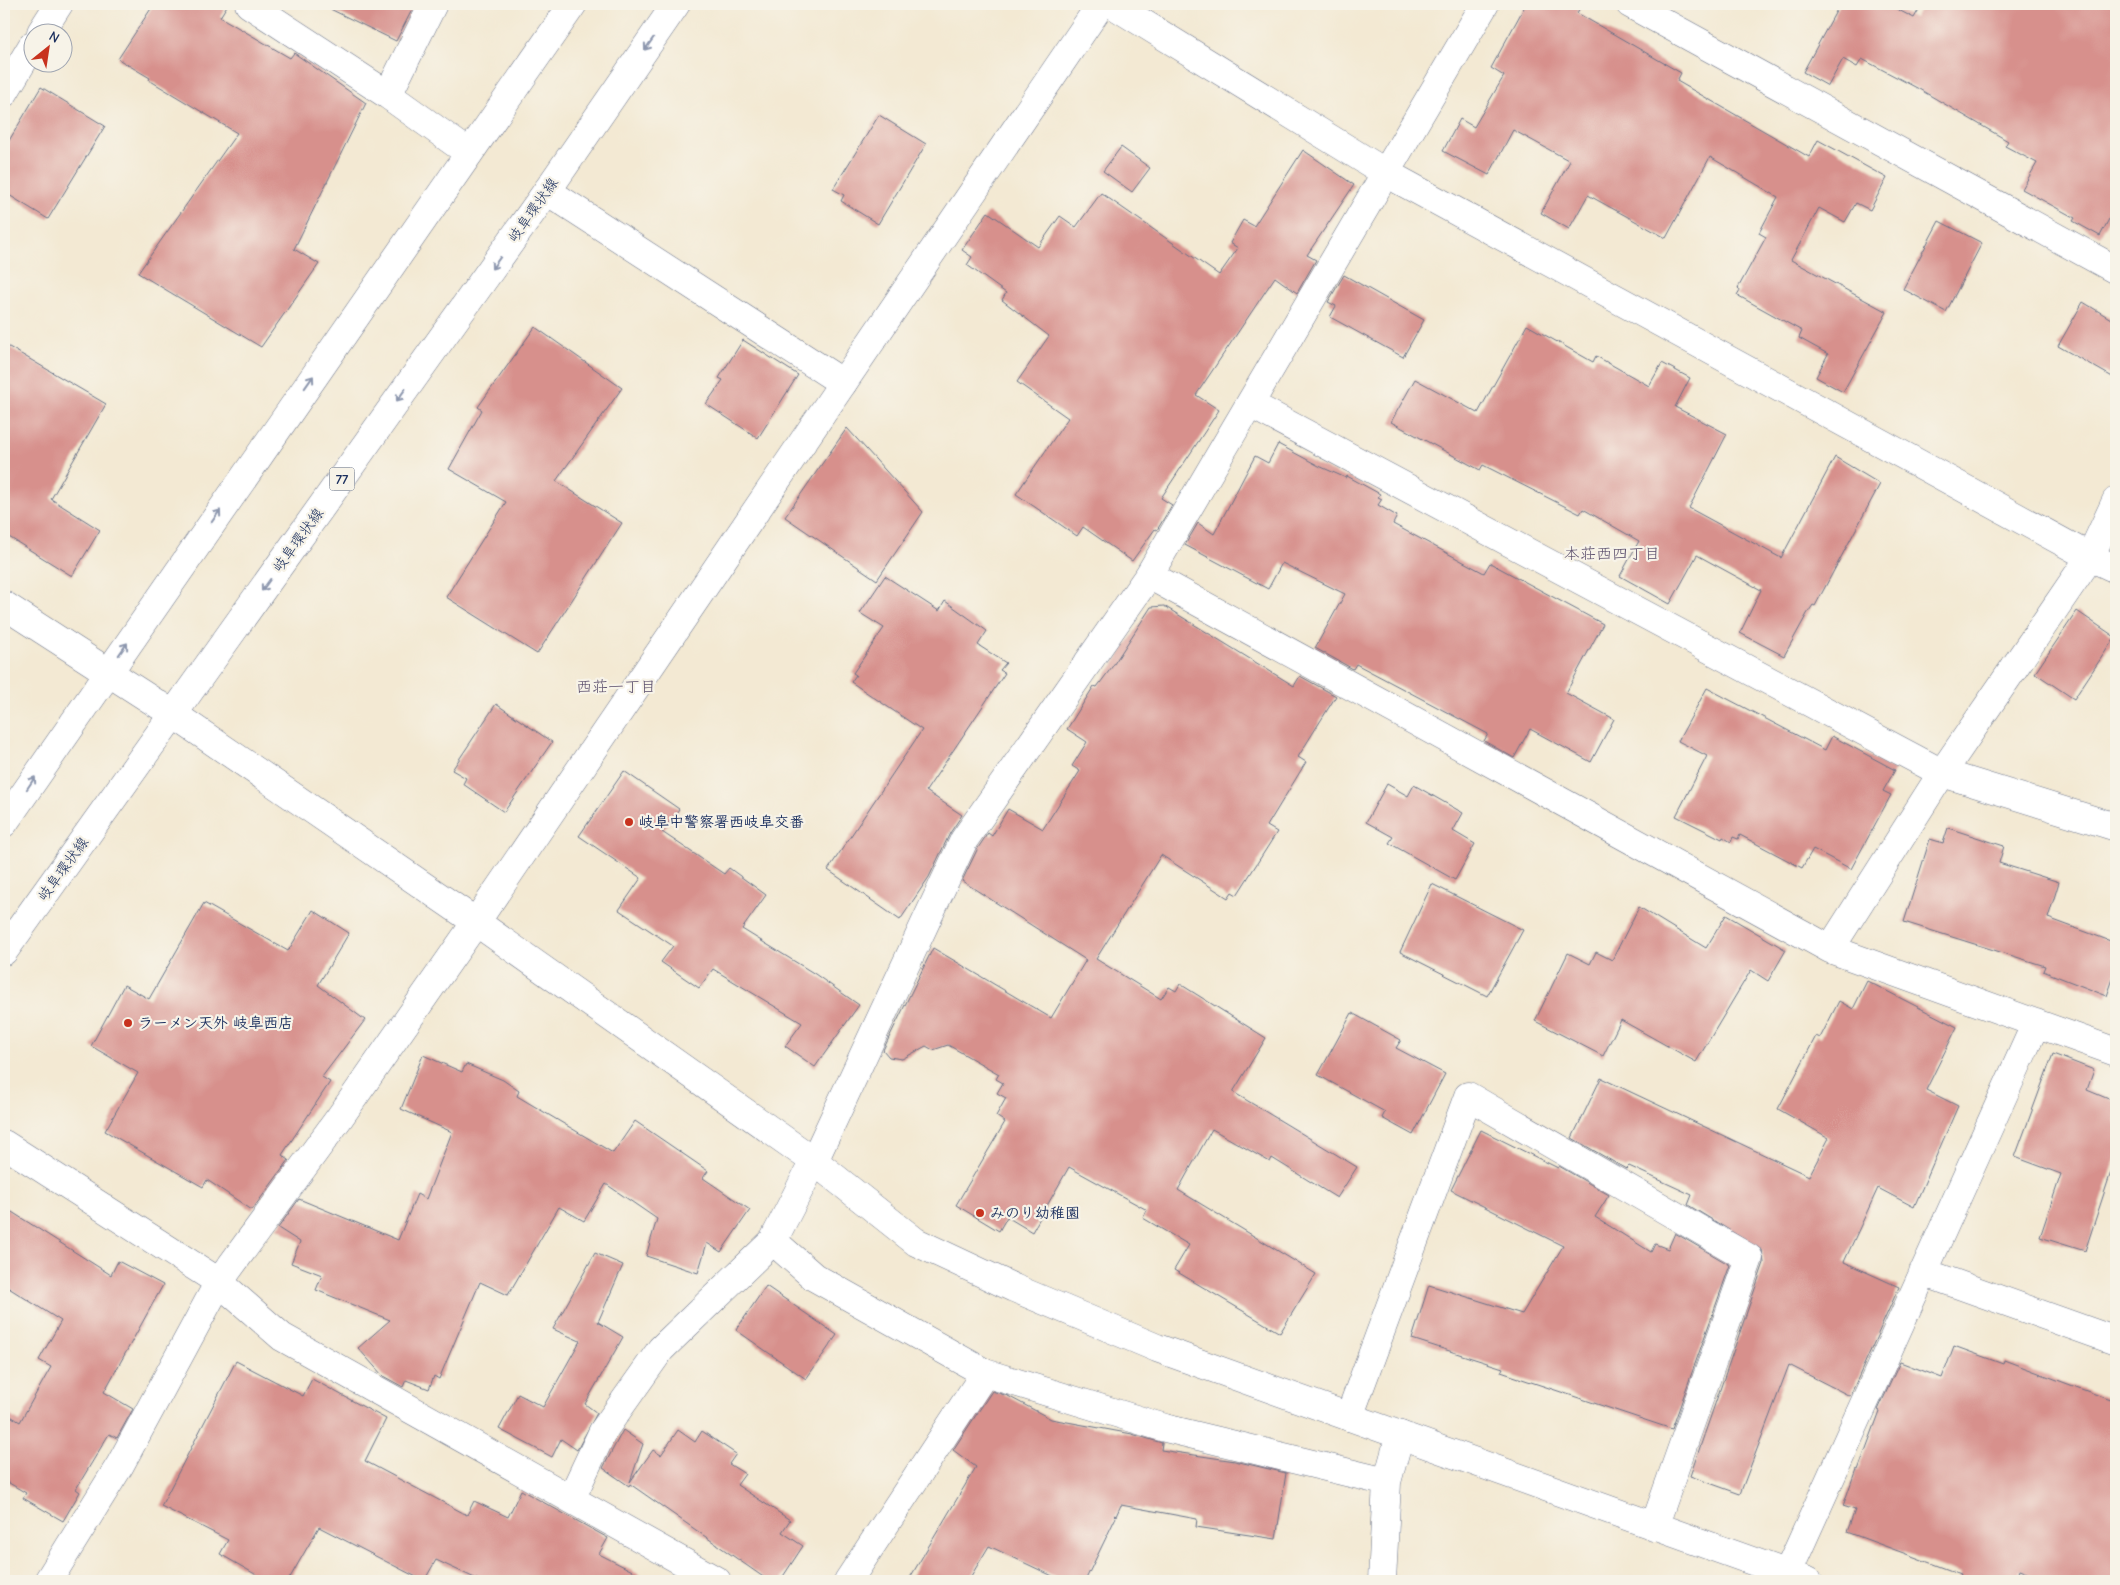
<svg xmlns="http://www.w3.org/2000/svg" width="2120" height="1585" font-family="'Comic Neue','Klee One',sans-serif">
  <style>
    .building { fill: #d7908c }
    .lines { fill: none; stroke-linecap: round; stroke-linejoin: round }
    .street-casing { stroke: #677087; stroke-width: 29 }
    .secondary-casing { stroke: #677087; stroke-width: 29 }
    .primary-casing { stroke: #677087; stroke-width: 29 }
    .street { stroke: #fff; stroke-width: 28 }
    .secondary { stroke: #fff; stroke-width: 28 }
    .primary { stroke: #fff; stroke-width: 28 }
    .oneway { stroke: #8d97ae }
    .poi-dot { fill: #c8321e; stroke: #f7f3e8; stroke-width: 2 }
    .labels { text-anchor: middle; stroke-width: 4.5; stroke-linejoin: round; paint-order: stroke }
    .shield { fill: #f7f3e8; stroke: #5d6a87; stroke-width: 1 }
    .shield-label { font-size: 14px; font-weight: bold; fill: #1b2f5e }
    .street-label { font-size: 15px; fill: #1b2f5e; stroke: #f7f3e8 }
    .poi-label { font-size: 15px; font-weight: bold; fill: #1b2f5e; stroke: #f7f3e8; text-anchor: start }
    .neighbourhood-label { font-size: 16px; fill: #5d516e; stroke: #f7f3e8 }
  </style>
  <rect width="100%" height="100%" fill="#f7f3e8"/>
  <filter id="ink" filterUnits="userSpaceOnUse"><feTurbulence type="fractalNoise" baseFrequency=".02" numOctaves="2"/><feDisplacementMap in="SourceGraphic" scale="10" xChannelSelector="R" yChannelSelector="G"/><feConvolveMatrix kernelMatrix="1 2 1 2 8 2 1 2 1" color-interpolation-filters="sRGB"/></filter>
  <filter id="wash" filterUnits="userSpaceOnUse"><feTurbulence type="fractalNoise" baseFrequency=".0096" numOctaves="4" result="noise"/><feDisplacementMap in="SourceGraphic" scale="20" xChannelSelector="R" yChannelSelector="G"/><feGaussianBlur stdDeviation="1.12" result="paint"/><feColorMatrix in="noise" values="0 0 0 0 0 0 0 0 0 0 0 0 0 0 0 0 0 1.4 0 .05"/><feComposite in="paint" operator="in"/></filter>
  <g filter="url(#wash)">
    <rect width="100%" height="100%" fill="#f3e9d3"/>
    <g id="blocks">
      <path class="building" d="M 154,4 L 228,4 L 220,17 L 290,58 L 294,53 L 366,103 L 294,249 L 319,264 L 261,347 L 138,273 L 237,133 L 149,80 L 150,78 L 118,59 Z
        M 320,4 L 415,4 L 396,41 Z
        M 1526,4 L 1582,4 L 1577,13 L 1681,73 L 1677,81 L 1809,157 L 1818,140 L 1887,178 L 1870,210 L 1856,203 L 1845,222 L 1819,208 L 1791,260 L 1887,312 L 1843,392 L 1816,377 L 1828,354 L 1799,338 L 1802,331 L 1737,295 L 1740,290 L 1738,288 L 1766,237 L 1759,233 L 1778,197 L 1710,157 L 1666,238 L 1588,195 L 1569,229 L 1541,213 L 1570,161 L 1513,130 L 1489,175 L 1443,151 L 1460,119 L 1474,127 L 1504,76 L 1491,68 Z
        M 1840,4 L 1887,4 L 1914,18 L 1922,4 L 2116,4 L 2116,206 L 2100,236 L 2073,221 L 2075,218 L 2022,189 L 2037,163 L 2005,146 L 2008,141 L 1919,89 L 1862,59 L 1857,67 L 1843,59 L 1828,86 L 1803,72 Z
        M 41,87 L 105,126 L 48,219 L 4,192 L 4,149 Z
        M 879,115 L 926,144 L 878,224 L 841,201 L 844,195 L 833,189 Z
        M 1121,147 L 1150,168 L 1132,192 L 1103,171 Z
        M 1303,150 L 1354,185 L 1307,255 L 1316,260 L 1297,293 L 1275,277 L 1196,395 L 1219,410 L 1161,498 L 1172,505 L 1157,530 L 1155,529 L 1132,561 L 1083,527 L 1077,536 L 1016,494 L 1068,418 L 1017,382 L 1049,336 L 1002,300 L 1006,293 L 967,265 L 972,257 L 962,250 L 988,212 L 1038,247 L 1060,216 L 1076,227 L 1101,193 L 1219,275 L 1238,248 L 1230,243 L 1243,220 L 1254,226 Z
        M 1939,221 L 1982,243 L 1946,312 L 1903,289 Z
        M 1344,275 L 1424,320 L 1403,357 L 1330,317 L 1336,306 L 1328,302 Z
        M 2083,302 L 2116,322 L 2116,379 L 2058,346 Z
        M 1527,325 L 1593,362 L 1596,356 L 1649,386 L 1662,363 L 1690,378 L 1675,407 L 1727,434 L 1689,508 L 1781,558 L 1835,457 L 1880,484 L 1815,606 L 1813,605 L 1807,614 L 1784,656 L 1740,633 L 1761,590 L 1697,555 L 1670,604 L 1620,576 L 1639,541 L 1583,509 L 1580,514 L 1483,465 L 1480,470 L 1391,422 L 1415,379 L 1478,413 Z
        M 535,327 L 622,388 L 556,481 L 622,523 L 537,654 L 446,597 L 506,502 L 449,469 L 482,410 L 478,407 Z
        M 743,340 L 798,375 L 758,438 L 706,404 L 723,380 L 719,378 Z
        M 4,344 L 106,404 L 51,499 L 100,530 L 72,576 L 4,534 Z
        M 847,428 L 923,512 L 877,580 L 785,517 Z
        M 1278,444 L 1319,466 L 1346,478 L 1347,476 L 1380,494 L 1378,497 L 1382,499 L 1378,505 L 1397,516 L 1393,524 L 1484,573 L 1490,563 L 1603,624 L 1566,693 L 1614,719 L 1591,762 L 1530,729 L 1514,758 L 1484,741 L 1488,734 L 1356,664 L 1353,669 L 1315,648 L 1345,594 L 1282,563 L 1268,589 L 1185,545 L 1198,523 L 1214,534 L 1255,456 L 1268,463 Z
        M 885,576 L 939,611 L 945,601 L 987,631 L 978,645 L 1006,663 L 1000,670 L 1005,673 L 926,791 L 962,815 L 950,833 L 929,877 L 900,920 L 828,870 L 922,730 L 851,682 L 856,675 L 853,673 L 884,628 L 860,613 Z
        M 1164,606 L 1294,686 L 1300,676 L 1336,696 L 1298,757 L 1306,762 L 1267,826 L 1277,832 L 1237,895 L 1232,892 L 1228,898 L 1161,855 L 1096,959 L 1161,999 L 1169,987 L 1176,991 L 1180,984 L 1266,1038 L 1233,1092 L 1357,1167 L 1337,1198 L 1272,1158 L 1270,1162 L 1212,1129 L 1178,1190 L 1316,1274 L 1280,1333 L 1174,1270 L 1189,1245 L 1143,1218 L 1147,1210 L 1069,1167 L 1032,1232 L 1007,1217 L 999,1231 L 956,1205 L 1005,1122 L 996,1116 L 1006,1098 L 997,1093 L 1003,1083 L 996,1079 L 999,1074 L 948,1045 L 933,1050 L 926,1046 L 902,1059 L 889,1057 L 883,1050 L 933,948 L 1051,1018 L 1086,960 L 962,881 L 978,848 L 988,833 L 992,836 L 1008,809 L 1043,829 L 1080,771 L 1072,766 L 1087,742 L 1067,729 L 1094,686 L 1097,687 L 1112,667 L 1151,607 Z
        M 2077,611 L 2115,637 L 2074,699 L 2035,673 Z
        M 1707,688 L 1825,750 L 1832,736 L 1895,770 L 1883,791 L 1891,795 L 1851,869 L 1813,849 L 1802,868 L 1740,835 L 1738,839 L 1733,837 L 1731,842 L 1723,837 L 1722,839 L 1676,816 L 1707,756 L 1678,741 Z
        M 496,704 L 552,742 L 504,812 L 463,784 L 466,778 L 452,770 Z
        M 624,771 L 679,809 L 662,832 L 724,874 L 729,868 L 766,895 L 742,929 L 815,974 L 859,1005 L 815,1067 L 785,1046 L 802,1023 L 713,969 L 699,988 L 661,962 L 673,946 L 619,910 L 641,878 L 579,836 Z
        M 1387,784 L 1408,796 L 1414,785 L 1463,813 L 1453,831 L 1475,844 L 1455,880 L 1389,843 L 1393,837 L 1366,822 Z
        M 1948,828 L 2004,846 L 1999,863 L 2059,882 L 2048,918 L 2116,943 L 2116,970 L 2107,996 L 2043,971 L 2045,966 L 1904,922 L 1930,839 L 1943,843 Z
        M 1432,884 L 1523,930 L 1487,996 L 1400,952 Z
        M 204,903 L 288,951 L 313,910 L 349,933 L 318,985 L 365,1020 L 322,1077 L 330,1082 L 282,1155 L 289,1160 L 252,1210 L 207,1180 L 203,1187 L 105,1131 L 138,1073 L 91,1046 L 124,985 L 149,999 Z
        M 1639,907 L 1706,948 L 1726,915 L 1786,950 L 1768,981 L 1751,970 L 1696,1062 L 1621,1020 L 1603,1056 L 1535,1021 L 1568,953 L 1590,964 L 1596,952 L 1612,960 Z
        M 1867,981 L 1957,1027 L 1926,1090 L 1958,1106 L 1914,1207 L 1878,1188 L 1844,1262 L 1899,1287 L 1850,1396 L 1789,1365 L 1740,1494 L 1690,1476 L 1764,1263 L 1762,1250 L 1688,1205 L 1692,1195 L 1629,1166 L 1626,1169 L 1572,1138 L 1601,1078 L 1809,1176 L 1829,1138 L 1778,1109 L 1816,1036 L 1820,1038 L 1839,1001 L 1853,1009 Z
        M 1352,1013 L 1401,1040 L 1396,1048 L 1445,1074 L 1413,1135 L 1382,1118 L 1385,1112 L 1318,1075 Z
        M 2053,1054 L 2094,1070 L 2087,1090 L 2116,1102 L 2116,1157 L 2085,1251 L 2040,1237 L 2061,1174 L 2015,1157 Z
        M 423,1055 L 462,1072 L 466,1064 L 503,1080 L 519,1091 L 517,1096 L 613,1153 L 635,1121 L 708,1171 L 703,1178 L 750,1210 L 721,1252 L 707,1243 L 698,1273 L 646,1256 L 657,1219 L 606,1184 L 584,1221 L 559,1207 L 508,1295 L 480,1282 L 439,1379 L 434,1376 L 429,1389 L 406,1380 L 403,1387 L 383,1376 L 358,1348 L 390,1320 L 316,1290 L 322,1275 L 291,1263 L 300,1242 L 278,1228 L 299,1199 L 398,1240 L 417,1194 L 426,1199 L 452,1132 L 401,1109 Z
        M 1481,1130 L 1558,1168 L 1559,1166 L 1609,1195 L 1595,1217 L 1651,1252 L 1655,1244 L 1668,1249 L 1675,1233 L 1730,1265 L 1672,1429 L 1501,1372 L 1503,1368 L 1412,1339 L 1429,1285 L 1522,1314 L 1563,1246 L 1451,1190 Z
        M 4,1207 L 111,1275 L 118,1261 L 163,1285 L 104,1392 L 133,1409 L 117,1438 L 109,1434 L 76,1489 L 80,1492 L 63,1521 L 23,1498 L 26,1493 L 4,1480 L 4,1412 L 20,1422 L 51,1367 L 39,1360 L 61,1321 L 4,1285 Z
        M 595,1253 L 623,1265 L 598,1322 L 623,1337 L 585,1404 L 597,1413 L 577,1450 L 561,1439 L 552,1457 L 499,1429 L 518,1394 L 543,1407 L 580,1341 L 553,1329 Z
        M 766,1286 L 837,1335 L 806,1379 L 736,1330 Z
        M 1954,1346 L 2003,1364 L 2004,1360 L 2116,1402 L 2116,1581 L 2048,1581 L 2019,1570 L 2015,1581 L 1957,1581 L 1960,1574 L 1847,1532 L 1855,1510 L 1843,1506 L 1856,1469 L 1858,1470 L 1880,1411 L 1878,1410 L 1900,1362 L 1942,1378 Z
        M 236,1361 L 303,1396 L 312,1379 L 386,1419 L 365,1461 L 467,1515 L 474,1501 L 508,1517 L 521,1490 L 608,1538 L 599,1554 L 652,1581 L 481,1581 L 436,1560 L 424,1581 L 319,1527 L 288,1581 L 267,1581 L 220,1554 L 228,1540 L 161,1506 Z
        M 992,1391 L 1008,1396 L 1051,1419 L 1132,1434 L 1162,1443 L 1161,1450 L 1235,1461 L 1286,1473 L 1276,1539 L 1196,1527 L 1197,1519 L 1121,1505 L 1116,1516 L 1114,1515 L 1116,1517 L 1085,1581 L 1063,1581 L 989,1546 L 968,1581 L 908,1581 L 976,1467 L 953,1450 Z
        M 623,1430 L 643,1444 L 630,1482 L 653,1450 L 661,1455 L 678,1430 L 695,1442 L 702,1431 L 736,1454 L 729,1464 L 745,1474 L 737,1485 L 790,1520 L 782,1532 L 803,1546 L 780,1581 L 769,1581 L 630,1484 L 629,1486 L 603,1468 Z"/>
    </g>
  </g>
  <g filter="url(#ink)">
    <use href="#blocks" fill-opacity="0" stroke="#677087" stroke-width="1"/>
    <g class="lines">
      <defs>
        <path id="street" d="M 249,4 L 388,95
          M 433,4 L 388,95 L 469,153
          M 1112,4 L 1386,173
          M 1630,4 L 2116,270
          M 41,32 L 59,4
          M 4,93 L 32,46
          M 547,191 L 843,383
          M 1250,404 L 1942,773 L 2116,827
          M 1149,575 L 1830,949 L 2116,1052
          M 1830,949 L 1942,773 L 2090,557 L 2116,501
          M 4,1144 L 219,1282 L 282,1337 L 717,1581
          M 773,1241 L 814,1277 L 985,1373 L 1165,1428 L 1387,1482 L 1400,1435
          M 1923,1272 L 2116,1341
          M 1349,1417 L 1468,1096 L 1749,1258 L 1654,1527
          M 571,1499 L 603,1431 L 661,1349 L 773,1241 L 814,1161 L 964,840 L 1149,575 L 1485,4
          M 48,1581 L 120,1465 L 219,1282 L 340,1117 L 476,922
          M 848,1581 L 985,1373
          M 1382,1581 L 1387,1482
          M 1784,1581 L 2036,1023"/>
        <path id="secondary" d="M 1386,173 L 2090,557 L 2116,569
          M 4,605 L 173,714 L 476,922 L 814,1161 L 916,1242 L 1014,1288 L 1157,1348 L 1808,1581
          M 476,922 L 1101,4"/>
        <path id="primary" d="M 4,823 L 573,4
          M 4,951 L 547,191 L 676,4"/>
      </defs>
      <use href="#street" class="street-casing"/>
      <use href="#secondary" class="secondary-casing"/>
      <use href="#primary" class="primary-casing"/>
      <use href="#street" class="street"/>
      <use href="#secondary" class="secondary"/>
      <use href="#primary" class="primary"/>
    </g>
    <defs><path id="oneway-shaft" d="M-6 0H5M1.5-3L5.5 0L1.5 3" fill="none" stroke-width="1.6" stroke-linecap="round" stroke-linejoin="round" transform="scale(1.25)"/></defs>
    <g class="oneway">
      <use href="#oneway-shaft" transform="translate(649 44) rotate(125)"/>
      <use href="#oneway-shaft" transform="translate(496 263) rotate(126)"/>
      <use href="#oneway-shaft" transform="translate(309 382) rotate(-55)"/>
      <use href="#oneway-shaft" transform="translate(401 395) rotate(126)"/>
      <use href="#oneway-shaft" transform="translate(216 516) rotate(-55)"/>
      <use href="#oneway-shaft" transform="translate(266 585) rotate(126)"/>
      <use href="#oneway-shaft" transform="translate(123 649) rotate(-55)"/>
      <use href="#oneway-shaft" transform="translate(31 783) rotate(-56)"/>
    </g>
  </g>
  <g class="poi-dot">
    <circle cx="629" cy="822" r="5"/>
    <circle cx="128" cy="1023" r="5"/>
    <circle cx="980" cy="1213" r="5"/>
  </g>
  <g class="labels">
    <rect class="shield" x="329.5" y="467.5" width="25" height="23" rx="4"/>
    <g class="shield-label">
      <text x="342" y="484">77</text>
    </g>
    <g class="street-label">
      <text transform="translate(533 210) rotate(-55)" y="5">岐阜環状線</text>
      <text transform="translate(298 540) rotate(-54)" y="5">岐阜環状線</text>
      <text transform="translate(63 869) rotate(-54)" y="5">岐阜環状線</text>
    </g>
    <g class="poi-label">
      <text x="639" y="827">岐阜中警察署西岐阜交番</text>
      <text x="138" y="1028">ラーメン天外 岐阜西店</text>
      <text x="990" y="1218">みのり幼稚園</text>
    </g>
    <g class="neighbourhood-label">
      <text x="1612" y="559">本荘西四丁目</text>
      <text x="616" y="692">西荘一丁目</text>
    </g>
  </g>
  <rect width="2120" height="1585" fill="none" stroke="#f7f3e8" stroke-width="20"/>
  <g transform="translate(48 48) rotate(30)"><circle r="24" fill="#f7f3e8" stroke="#9fa5b1"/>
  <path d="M0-4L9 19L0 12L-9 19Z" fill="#c8321e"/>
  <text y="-8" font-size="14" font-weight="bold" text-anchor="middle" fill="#1b2f5e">N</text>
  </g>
</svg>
